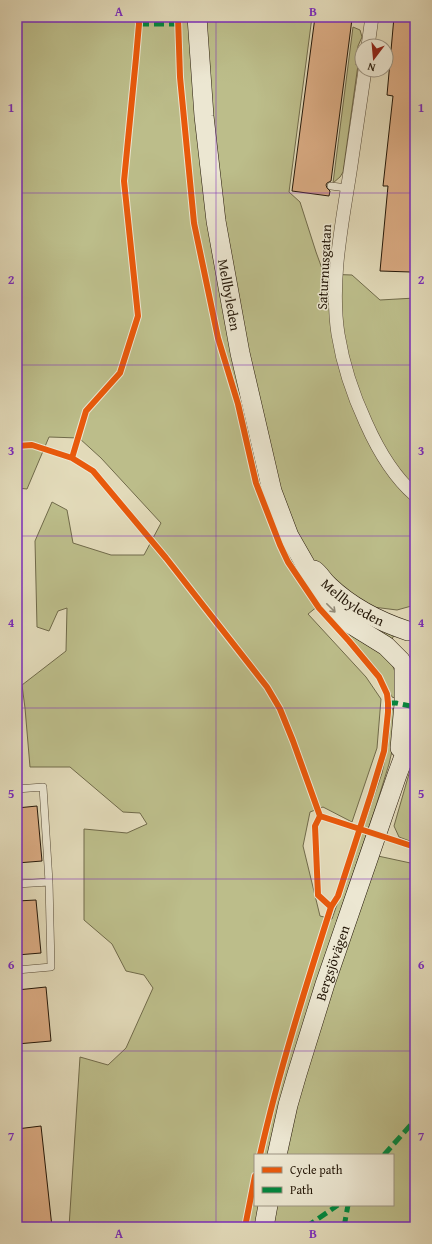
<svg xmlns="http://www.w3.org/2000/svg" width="432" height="1244" font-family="'Gentium Book Plus',serif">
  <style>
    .green { fill: #bcbd8a; stroke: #706a4a; fill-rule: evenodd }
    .building { fill: #d9aa82; stroke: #251809 }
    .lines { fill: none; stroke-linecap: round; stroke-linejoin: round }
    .service-casing { stroke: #544835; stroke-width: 8 }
    .minor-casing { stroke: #544835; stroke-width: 14 }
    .secondary-casing { stroke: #251809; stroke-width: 20 }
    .service { stroke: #ece7d2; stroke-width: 7 }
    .minor { stroke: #ece7d2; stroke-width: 13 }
    .secondary { stroke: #ece7d2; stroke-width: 19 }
    .quiet { stroke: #00873e; stroke-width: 5; stroke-dasharray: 10 5; stroke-linecap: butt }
    .cycleway-casing { stroke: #ece7d2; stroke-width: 8 }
    .cycleway { stroke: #e8590c; stroke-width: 6 }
    .oneway { stroke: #928a78 }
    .grid { fill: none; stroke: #7b2cbf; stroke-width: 1; stroke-opacity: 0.55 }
    .labels { text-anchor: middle; stroke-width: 3; stroke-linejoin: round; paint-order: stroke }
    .street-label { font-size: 14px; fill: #251809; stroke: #ece7d2 }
    .neatline { fill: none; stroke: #7b2cbf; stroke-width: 1.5 }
    .grid-label { font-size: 13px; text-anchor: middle; font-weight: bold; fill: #7b2cbf }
  </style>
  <rect width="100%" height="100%" fill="#e2dab9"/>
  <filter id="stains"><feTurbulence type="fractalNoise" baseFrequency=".005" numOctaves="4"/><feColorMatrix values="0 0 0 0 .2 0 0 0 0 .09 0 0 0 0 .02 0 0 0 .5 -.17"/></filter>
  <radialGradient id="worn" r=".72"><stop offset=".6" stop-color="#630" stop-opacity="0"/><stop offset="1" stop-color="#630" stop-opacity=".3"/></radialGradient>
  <path class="green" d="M 17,17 L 312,17 L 289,192 L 300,202 L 316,252 L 324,274 L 352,275 L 380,300 L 415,298 L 415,605 L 397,610 L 373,607 L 395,632 L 391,642 L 328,598 L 308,614 L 366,677 L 381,699 L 377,748 L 352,822 L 323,807 L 310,812 L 303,846 L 320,916 L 332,919 L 382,773 L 388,745 L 391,713 L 392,709 L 395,708 L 392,751 L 389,764 L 376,806 L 337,921 L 378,856 L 415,864 L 415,1227 L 69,1227 L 80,1057 L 108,1065 L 126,1048 L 153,988 L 144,975 L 126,971 L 112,944 L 84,920 L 84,829 L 127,833 L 147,824 L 140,813 L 123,812 L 70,767 L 30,767 L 25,708 L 22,685 L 66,651 L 67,608 L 58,611 L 49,631 L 37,627 L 35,541 L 52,502 L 67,510 L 73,543 L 111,555 L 144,555 L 161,523 L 101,458 L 79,438 L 49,437 L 27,489 L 17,488 ZM 255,1155 L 393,1155 L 393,1205 L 255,1205 Z
    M 353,27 L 360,30 L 362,37 L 358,46 L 356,65 L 358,65 L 343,172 L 340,177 L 333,183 Z
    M 331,616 L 391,661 L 395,672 L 398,699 L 392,697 L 380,673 Z
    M 415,753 L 415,843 L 399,837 L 394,826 Z"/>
  <path class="building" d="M 315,17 L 352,17 L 352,19 L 331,181 L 327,183 L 326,185 L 327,188 L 330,191 L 329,196 L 292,191 Z
    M 394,17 L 415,17 L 415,172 L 414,185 L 415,185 L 415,226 L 411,272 L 380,271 L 388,186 L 383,186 L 393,96 L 387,95 Z
    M 37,806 L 42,861 L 17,863 L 17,808 Z
    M 36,900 L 41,953 L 17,955 L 17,901 Z
    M 46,987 L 51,1041 L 17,1044 L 17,990 Z
    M 41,1126 L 52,1227 L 17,1227 L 17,1129 Z"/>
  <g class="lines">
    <defs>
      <path id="service" d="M 357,17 L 372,19
        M 331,186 L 347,188
        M 17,789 L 43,787 L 49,882 L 51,967 L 17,970
        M 17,884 L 49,882"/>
      <path id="minor" d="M 368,46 L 372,17
        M 365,70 C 360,104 355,138 350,172 C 342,224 330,281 338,334 C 343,365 353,395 366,423 C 378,450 393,476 415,495"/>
      <g id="secondary">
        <path id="s1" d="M 197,17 L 204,116 L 216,221 L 240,353 L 272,491 L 289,536 L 305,564 L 307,578 L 322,599 L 344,620 L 386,646 L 401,661"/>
        <path id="s2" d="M 314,570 C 320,574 323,581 329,586 C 352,608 378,621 408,631"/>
        <path d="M 400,748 L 404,704 L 404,668"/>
        <path id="s3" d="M 277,1155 L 288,1105 L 297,1074 L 325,984 L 397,775 L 415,727"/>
        <path d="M 264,1227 L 268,1205"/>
      </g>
    </defs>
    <use href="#service" class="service-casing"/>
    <use href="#minor" class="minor-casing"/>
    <use href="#secondary" class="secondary-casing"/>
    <use href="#service" class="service"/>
    <use href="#minor" class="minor"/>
    <use href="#secondary" class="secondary"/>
    <path class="quiet" d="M 139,24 L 178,24
      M 388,703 L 396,703 L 415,707
      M 384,1155 L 415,1120
      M 306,1227 L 338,1205
      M 344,1227 L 348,1205"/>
    <defs>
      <path id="cycleway" d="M 178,17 L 180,77 L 194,223 L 218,338 L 238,404 L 256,483 L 280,545 L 288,562 L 319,608 L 349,641 L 379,677 L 387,694 L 388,703 L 388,712 L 384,751 L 371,794 L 338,896 L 331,907 C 305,989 279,1071 260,1155
        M 17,446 L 32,445 L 72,458 L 93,471 L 166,558 L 267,687 L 280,709 L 293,741 L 320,816 L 415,847
        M 72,458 L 86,411 L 120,373 L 138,316 L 124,181 L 136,58 L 139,24 L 138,17
        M 320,816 L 315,826 L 318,895 L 331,907
        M 245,1227 L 255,1176"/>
    </defs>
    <use href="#cycleway" class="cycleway-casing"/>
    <use href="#cycleway" class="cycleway"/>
  </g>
  <defs><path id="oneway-shaft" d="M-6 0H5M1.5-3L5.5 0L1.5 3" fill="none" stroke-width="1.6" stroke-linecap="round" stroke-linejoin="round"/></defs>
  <use class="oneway" href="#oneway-shaft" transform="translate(331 608) rotate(45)"/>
  <path class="grid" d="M 216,17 L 216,1227M 17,193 L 415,193M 17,365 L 415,365M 17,536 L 415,536M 17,708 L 415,708M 17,879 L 415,879M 17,1051 L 415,1051"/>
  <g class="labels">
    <g class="street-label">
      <text transform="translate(324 267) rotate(-87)" y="5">Saturnusgatan</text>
      <text dy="5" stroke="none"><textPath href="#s1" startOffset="280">Mellbyleden</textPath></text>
      <text dy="5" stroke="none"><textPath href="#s2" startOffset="51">Mellbyleden</textPath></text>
      <text dy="5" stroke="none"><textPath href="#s3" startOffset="200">Bergsjövägen</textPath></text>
    </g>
  </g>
  <rect width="432" height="1244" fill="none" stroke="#e2dab9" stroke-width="44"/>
  <rect x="254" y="1154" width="140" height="52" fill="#ece7d2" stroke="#9c9482"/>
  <rect x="262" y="1167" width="20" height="6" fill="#e8590c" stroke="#9c9482"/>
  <text x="290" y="1174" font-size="12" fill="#251809">Cycle path</text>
  <rect x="262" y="1187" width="20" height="6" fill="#00873e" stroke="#9c9482"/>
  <text x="290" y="1194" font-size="12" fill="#251809">Path</text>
  <g transform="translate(374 58) rotate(196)"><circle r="19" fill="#ece7d2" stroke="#9c9482"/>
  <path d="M0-3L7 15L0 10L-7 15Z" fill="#8f2418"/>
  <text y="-6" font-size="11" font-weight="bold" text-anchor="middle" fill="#251809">N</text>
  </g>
  <rect x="22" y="22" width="388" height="1200" class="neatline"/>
  <g class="grid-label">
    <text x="119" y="16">A</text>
    <text x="313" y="16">B</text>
    <text x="11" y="112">1</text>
    <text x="421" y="112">1</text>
    <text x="11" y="284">2</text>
    <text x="421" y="284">2</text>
    <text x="11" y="455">3</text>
    <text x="421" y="455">3</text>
    <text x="11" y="627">4</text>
    <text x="421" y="627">4</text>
    <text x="11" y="798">5</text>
    <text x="421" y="798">5</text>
    <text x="11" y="969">6</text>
    <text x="421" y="969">6</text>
    <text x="11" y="1141">7</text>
    <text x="421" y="1141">7</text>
    <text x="119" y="1238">A</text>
    <text x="313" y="1238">B</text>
  </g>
  <rect width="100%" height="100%" filter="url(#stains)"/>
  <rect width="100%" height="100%" fill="url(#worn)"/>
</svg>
